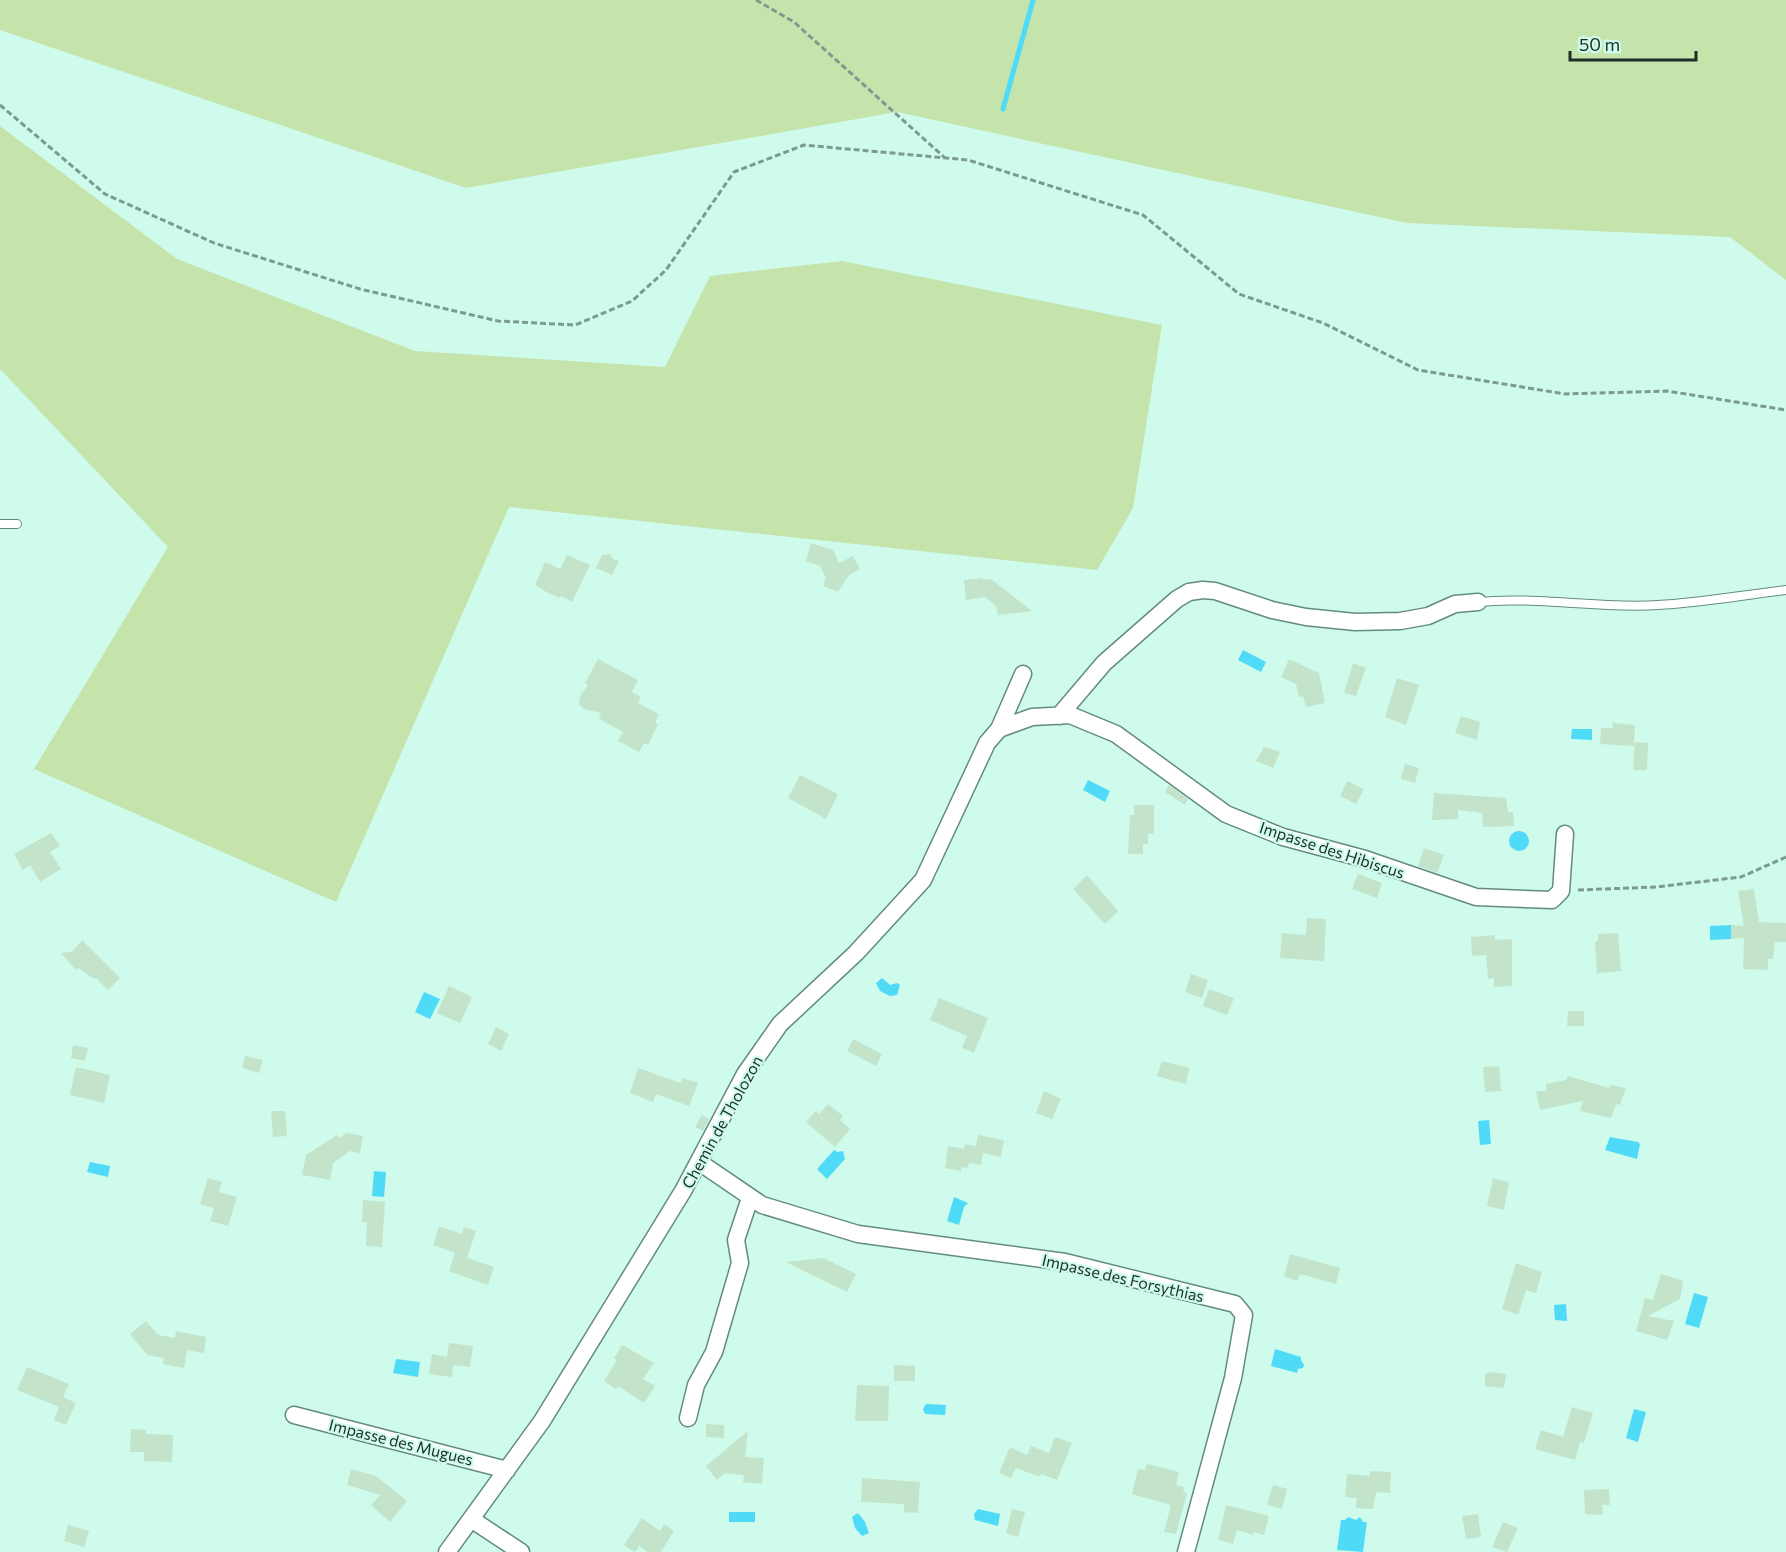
<svg xmlns="http://www.w3.org/2000/svg" width="1786" height="1552" font-family="Commissioner,sans-serif">
  <style>
    .green { fill: #c4e4ac }
    .water { fill: #4fdbf8 }
    .lines { fill: none; stroke-linecap: round; stroke-linejoin: round }
    .stream { stroke: #4fdbf8; stroke-width: 5 }
    .building { fill: #c3e4cb }
    .lane-casing { stroke: #638c7f; stroke-width: 10 }
    .street-casing { stroke: #638c7f; stroke-width: 19 }
    .path { stroke: #7b9b90; stroke-width: 3; stroke-dasharray: 6 3; stroke-linecap: butt }
    .lane { stroke: #fff; stroke-width: 8 }
    .street { stroke: #fff; stroke-width: 16 }
    .labels { text-anchor: middle; stroke-width: 4.5; stroke-linejoin: round; paint-order: stroke }
    .street-label { font-size: 16px; fill: #1e2f2a; stroke: #cefbec }
  </style>
  <rect width="100%" height="100%" fill="#cefbec"/>
  <path class="green" d="M 0,0 L 1786,0 L 1786,280 L 1730,237 L 1407,223 L 897,112 L 466,188 L 0,30 Z
    M 0,126 L 177,259 L 415,351 L 665,367 L 710,276 L 842,261 L 1162,325 L 1133,508 L 1097,570 L 509,507 L 336,902 L 34,769 L 168,547 L 0,369 Z"/>
  <path class="water" d="M 1243,650 L 1266,662 L 1261,672 L 1238,660 Z
    M 1572,729 L 1592,729 L 1592,740 L 1571,739 Z
    M 1088,780 L 1110,791 L 1105,802 L 1083,790 Z
    M1509 841a10 10 0 1 1 20 0a10 10 0 1 1-20 0Z
    M 1731,925 L 1731,939 L 1710,940 L 1710,926 Z
    M 882,978 L 890,985 L 897,983 L 900,985 L 897,995 L 890,996 L 880,991 L 876,983 Z
    M 424,992 L 440,999 L 430,1019 L 415,1012 Z
    M 1489,1120 L 1491,1144 L 1480,1145 L 1478,1121 Z
    M 1610,1137 L 1638,1142 L 1640,1144 L 1637,1159 L 1605,1150 Z
    M 834,1150 L 837,1152 L 843,1151 L 845,1159 L 827,1179 L 817,1169 Z
    M 90,1162 L 110,1166 L 108,1177 L 87,1172 Z
    M 374,1171 L 386,1172 L 384,1197 L 372,1196 Z
    M 954,1197 L 968,1203 L 964,1207 L 959,1225 L 947,1221 Z
    M 1694,1293 L 1708,1297 L 1699,1328 L 1685,1324 Z
    M 1566,1304 L 1567,1321 L 1555,1320 L 1554,1305 Z
    M 1275,1349 L 1301,1357 L 1301,1360 L 1304,1365 L 1303,1368 L 1298,1369 L 1297,1373 L 1271,1366 Z
    M 396,1359 L 420,1362 L 418,1377 L 393,1373 Z
    M 926,1404 L 946,1405 L 945,1415 L 925,1414 L 923,1409 Z
    M 1634,1409 L 1646,1412 L 1638,1442 L 1626,1438 Z
    M 978,1509 L 1000,1514 L 998,1526 L 975,1520 L 974,1514 Z
    M 729,1512 L 755,1512 L 755,1522 L 729,1522 Z
    M 858,1513 L 865,1522 L 869,1533 L 862,1536 L 855,1528 L 852,1517 Z
    M 1348,1517 L 1356,1520 L 1360,1517 L 1363,1522 L 1367,1522 L 1363,1552 L 1337,1550 L 1341,1520 L 1345,1520 Z"/>
  <g class="lines">
    <path class="stream" d="M 1003,109 L 1033,0"/>
  </g>
  <path class="building" d="M 811,543 L 833,550 L 839,563 L 853,556 L 860,569 L 849,575 L 838,592 L 823,586 L 826,578 L 820,566 L 806,561 Z
    M 610,554 L 613,559 L 619,561 L 612,575 L 596,568 L 602,555 Z
    M 567,555 L 590,565 L 572,602 L 561,596 L 560,598 L 548,593 L 535,585 L 545,562 L 560,569 Z
    M 983,578 L 983,580 L 991,579 L 1032,611 L 998,615 L 996,606 L 985,597 L 966,600 L 964,580 Z
    M 598,659 L 638,680 L 632,692 L 641,697 L 638,703 L 659,714 L 655,723 L 658,724 L 648,745 L 644,743 L 639,752 L 618,741 L 623,732 L 599,719 L 601,713 L 584,709 L 579,704 L 580,696 L 588,685 L 585,683 Z
    M 1289,659 L 1319,673 L 1325,703 L 1306,707 L 1303,696 L 1299,697 L 1296,684 L 1281,677 Z
    M 1353,663 L 1366,668 L 1356,696 L 1344,693 Z
    M 1397,678 L 1419,685 L 1406,725 L 1385,717 Z
    M 1461,716 L 1480,722 L 1477,740 L 1455,733 Z
    M 1612,723 L 1635,725 L 1634,746 L 1600,744 L 1601,728 L 1613,728 Z
    M 1635,742 L 1648,743 L 1647,770 L 1633,770 Z
    M 1264,747 L 1280,752 L 1273,768 L 1256,761 Z
    M 1405,764 L 1419,768 L 1415,783 L 1401,779 Z
    M 800,775 L 838,794 L 826,819 L 788,798 Z
    M 1347,781 L 1364,789 L 1356,804 L 1340,796 Z
    M 1169,785 L 1188,799 L 1185,805 L 1165,792 Z
    M 1434,793 L 1506,798 L 1508,812 L 1513,812 L 1514,826 L 1483,827 L 1482,813 L 1458,810 L 1458,819 L 1432,820 Z
    M 1134,805 L 1154,805 L 1154,833 L 1148,834 L 1148,844 L 1143,844 L 1143,854 L 1128,854 L 1130,815 L 1134,815 Z
    M 51,833 L 60,846 L 50,852 L 61,869 L 40,882 L 30,865 L 23,870 L 14,854 Z
    M 1424,848 L 1444,855 L 1437,873 L 1418,866 Z
    M 1358,874 L 1382,883 L 1377,898 L 1352,889 Z
    M 1087,875 L 1118,911 L 1105,924 L 1073,889 Z
    M 1754,889 L 1759,922 L 1786,923 L 1786,942 L 1775,942 L 1773,959 L 1768,959 L 1768,970 L 1743,969 L 1744,938 L 1731,939 L 1731,925 L 1744,926 L 1738,891 Z
    M 1307,918 L 1326,919 L 1324,961 L 1280,958 L 1282,933 L 1306,935 Z
    M 1618,933 L 1621,971 L 1597,973 L 1595,942 L 1598,941 L 1598,934 Z
    M 1495,935 L 1495,940 L 1512,939 L 1512,986 L 1494,987 L 1494,978 L 1488,979 L 1486,955 L 1472,956 L 1471,937 Z
    M 82,940 L 120,978 L 108,990 L 96,978 L 94,979 L 78,968 L 76,970 L 61,953 L 72,952 Z
    M 1191,974 L 1208,980 L 1202,998 L 1185,992 Z
    M 449,986 L 472,997 L 460,1023 L 437,1013 Z
    M 1209,989 L 1234,998 L 1227,1015 L 1203,1006 Z
    M 939,998 L 988,1018 L 974,1053 L 962,1048 L 967,1036 L 930,1020 Z
    M 1568,1011 L 1584,1011 L 1584,1026 L 1567,1026 Z
    M 496,1027 L 509,1034 L 501,1051 L 488,1044 Z
    M 853,1039 L 882,1054 L 876,1066 L 847,1051 Z
    M 73,1045 L 88,1048 L 85,1061 L 71,1058 Z
    M 245,1056 L 263,1060 L 259,1073 L 242,1068 Z
    M 1162,1061 L 1189,1068 L 1186,1084 L 1157,1076 Z
    M 1499,1066 L 1501,1091 L 1485,1092 L 1483,1067 Z
    M 76,1067 L 110,1075 L 104,1103 L 70,1095 Z
    M 638,1068 L 681,1083 L 682,1078 L 698,1083 L 689,1106 L 656,1094 L 653,1102 L 630,1093 Z
    M 1568,1076 L 1609,1088 L 1610,1085 L 1626,1088 L 1620,1105 L 1616,1104 L 1611,1118 L 1580,1111 L 1583,1101 L 1540,1110 L 1536,1091 L 1546,1091 L 1546,1084 L 1566,1080 Z
    M 1044,1091 L 1061,1099 L 1052,1119 L 1036,1113 Z
    M 828,1104 L 843,1116 L 840,1120 L 850,1129 L 835,1147 L 806,1122 L 816,1111 L 819,1114 Z
    M 271,1111 L 285,1111 L 287,1136 L 273,1137 Z
    M 702,1115 L 709,1119 L 703,1131 L 695,1127 Z
    M 347,1133 L 363,1136 L 360,1153 L 350,1151 L 333,1163 L 330,1180 L 302,1175 L 306,1155 L 337,1135 L 339,1138 Z
    M 978,1135 L 1004,1140 L 1001,1157 L 983,1153 L 981,1165 L 969,1163 L 968,1168 L 961,1167 L 961,1171 L 945,1168 L 948,1146 L 964,1149 L 965,1144 L 976,1146 Z
    M 208,1178 L 222,1182 L 219,1192 L 237,1197 L 228,1226 L 210,1221 L 214,1208 L 200,1204 Z
    M 1493,1178 L 1509,1182 L 1504,1210 L 1487,1206 Z
    M 363,1200 L 385,1202 L 382,1247 L 366,1246 L 367,1222 L 362,1222 Z
    M 439,1226 L 462,1234 L 464,1227 L 476,1231 L 467,1258 L 494,1267 L 488,1285 L 449,1271 L 455,1253 L 433,1245 Z
    M 1290,1254 L 1340,1268 L 1336,1284 L 1300,1274 L 1297,1281 L 1284,1276 Z
    M 823,1258 L 856,1274 L 847,1292 L 786,1262 Z
    M 1516,1263 L 1542,1272 L 1536,1293 L 1526,1290 L 1518,1315 L 1502,1309 Z
    M 1661,1274 L 1683,1281 L 1680,1299 L 1648,1316 L 1674,1321 L 1667,1340 L 1636,1331 L 1645,1298 L 1653,1300 Z
    M 146,1321 L 158,1335 L 175,1338 L 176,1331 L 206,1337 L 204,1353 L 187,1350 L 184,1368 L 163,1364 L 164,1358 L 147,1355 L 130,1334 Z
    M 449,1343 L 473,1346 L 470,1367 L 453,1365 L 452,1377 L 429,1374 L 432,1354 L 447,1357 Z
    M 622,1345 L 654,1363 L 643,1379 L 655,1386 L 644,1403 L 618,1386 L 616,1389 L 604,1381 L 617,1360 L 614,1358 Z
    M 894,1365 L 915,1366 L 915,1381 L 894,1381 Z
    M 27,1367 L 69,1384 L 63,1397 L 76,1403 L 66,1425 L 54,1420 L 59,1407 L 17,1390 Z
    M 1491,1372 L 1506,1374 L 1504,1388 L 1485,1386 L 1485,1374 Z
    M 857,1385 L 889,1386 L 888,1421 L 855,1421 Z
    M 1572,1407 L 1593,1413 L 1584,1443 L 1580,1442 L 1575,1460 L 1535,1449 L 1541,1430 L 1563,1437 Z
    M 706,1424 L 724,1425 L 724,1438 L 706,1437 Z
    M 131,1429 L 146,1430 L 146,1434 L 173,1435 L 172,1462 L 144,1461 L 144,1452 L 130,1452 Z
    M 748,1431 L 745,1457 L 764,1458 L 762,1484 L 743,1482 L 744,1475 L 725,1473 L 717,1480 L 706,1466 Z
    M 1055,1437 L 1072,1443 L 1057,1480 L 1041,1474 L 1040,1477 L 1016,1468 L 1011,1478 L 999,1473 L 1010,1447 L 1027,1455 L 1031,1446 L 1049,1453 Z
    M 1147,1464 L 1179,1472 L 1176,1485 L 1184,1487 L 1183,1492 L 1187,1493 L 1176,1534 L 1164,1532 L 1171,1505 L 1132,1494 L 1138,1469 L 1145,1470 Z
    M 351,1469 L 376,1476 L 407,1501 L 390,1522 L 371,1505 L 380,1495 L 347,1485 Z
    M 1370,1471 L 1391,1472 L 1390,1493 L 1376,1492 L 1373,1509 L 1356,1508 L 1357,1498 L 1345,1497 L 1347,1474 L 1370,1476 Z
    M 862,1478 L 920,1482 L 918,1513 L 904,1512 L 904,1504 L 861,1502 Z
    M 1273,1485 L 1287,1489 L 1282,1509 L 1267,1505 Z
    M 1609,1489 L 1610,1505 L 1602,1505 L 1603,1515 L 1585,1514 L 1584,1490 Z
    M 1226,1505 L 1269,1516 L 1264,1535 L 1254,1532 L 1253,1535 L 1237,1530 L 1233,1544 L 1218,1540 Z
    M 1012,1509 L 1025,1512 L 1018,1537 L 1006,1533 Z
    M 1478,1514 L 1481,1537 L 1466,1539 L 1462,1516 Z
    M 642,1518 L 660,1531 L 664,1524 L 674,1531 L 661,1552 L 647,1552 L 639,1546 L 635,1552 L 624,1545 Z
    M 1503,1522 L 1518,1528 L 1507,1552 L 1492,1547 Z
    M 68,1525 L 89,1531 L 84,1547 L 64,1541 Z"/>
  <g class="lines">
    <defs>
      <path id="lane" d="M 0,524 L 17,524
        M 1478,602 C 1537,596 1598,609 1658,605 C 1700,603 1743,595 1786,590"/>
      <path id="street" d="M 1059,716 L 1104,663 L 1177,599 L 1189,592 L 1203,590 L 1215,591 L 1272,610 L 1306,617 L 1355,622 L 1400,621 L 1428,616 L 1455,604 L 1478,602
        M 999,729 L 1032,717 L 1070,715 L 1116,734 L 1226,814 L 1283,837 L 1365,859 L 1476,897 L 1552,900 L 1561,891 L 1565,834
        M 699,1162 L 762,1205 L 858,1234 L 1065,1262 L 1235,1304 L 1244,1315 L 1233,1378 L 1186,1552
        M 294,1415 L 507,1470
        M 688,1418 L 696,1385 L 714,1352 L 740,1263 L 736,1240 L 750,1198
        M 471,1519 L 521,1552
        M 447,1552 L 542,1421 L 683,1191 L 745,1074 L 780,1024 L 856,953 L 923,880 L 987,743 L 999,729 L 1023,674"/>
    </defs>
    <use href="#lane" class="lane-casing"/>
    <use href="#street" class="street-casing"/>
    <path class="path" d="M 756,0 L 794,22 L 945,158
      M 0,105 L 105,194 L 214,243 L 360,289 L 498,321 L 575,325 L 632,301 L 666,270 L 734,172 L 804,145 L 968,160 L 1143,215 L 1239,294 L 1323,323 L 1418,370 L 1565,394 L 1667,391 L 1786,410
      M 1578,890 L 1656,887 L 1741,877 L 1786,857"/>
    <use href="#lane" class="lane"/>
    <use href="#street" class="street"/>
  </g>
  <g class="labels">
    <g class="street-label">
      <text transform="translate(1332 850) rotate(18)" y="6">Impasse des Hibiscus</text>
      <text transform="translate(722 1122) rotate(-61)" y="6">Chemin de Tholozon</text>
      <text transform="translate(1123 1278) rotate(13)" y="6">Impasse des Forsythias</text>
      <text transform="translate(401 1442) rotate(14)" y="6">Impasse des Mugues</text>
    </g>
  </g>
  <path d="M1570 51v9h126v-9" fill="none" stroke="#1e2f2a" stroke-width="3"/>
  <text x="1579" y="51" font-size="18" fill="#1e2f2a" stroke="#cefbec" stroke-width="4.5" paint-order="stroke">50 m</text>
</svg>
